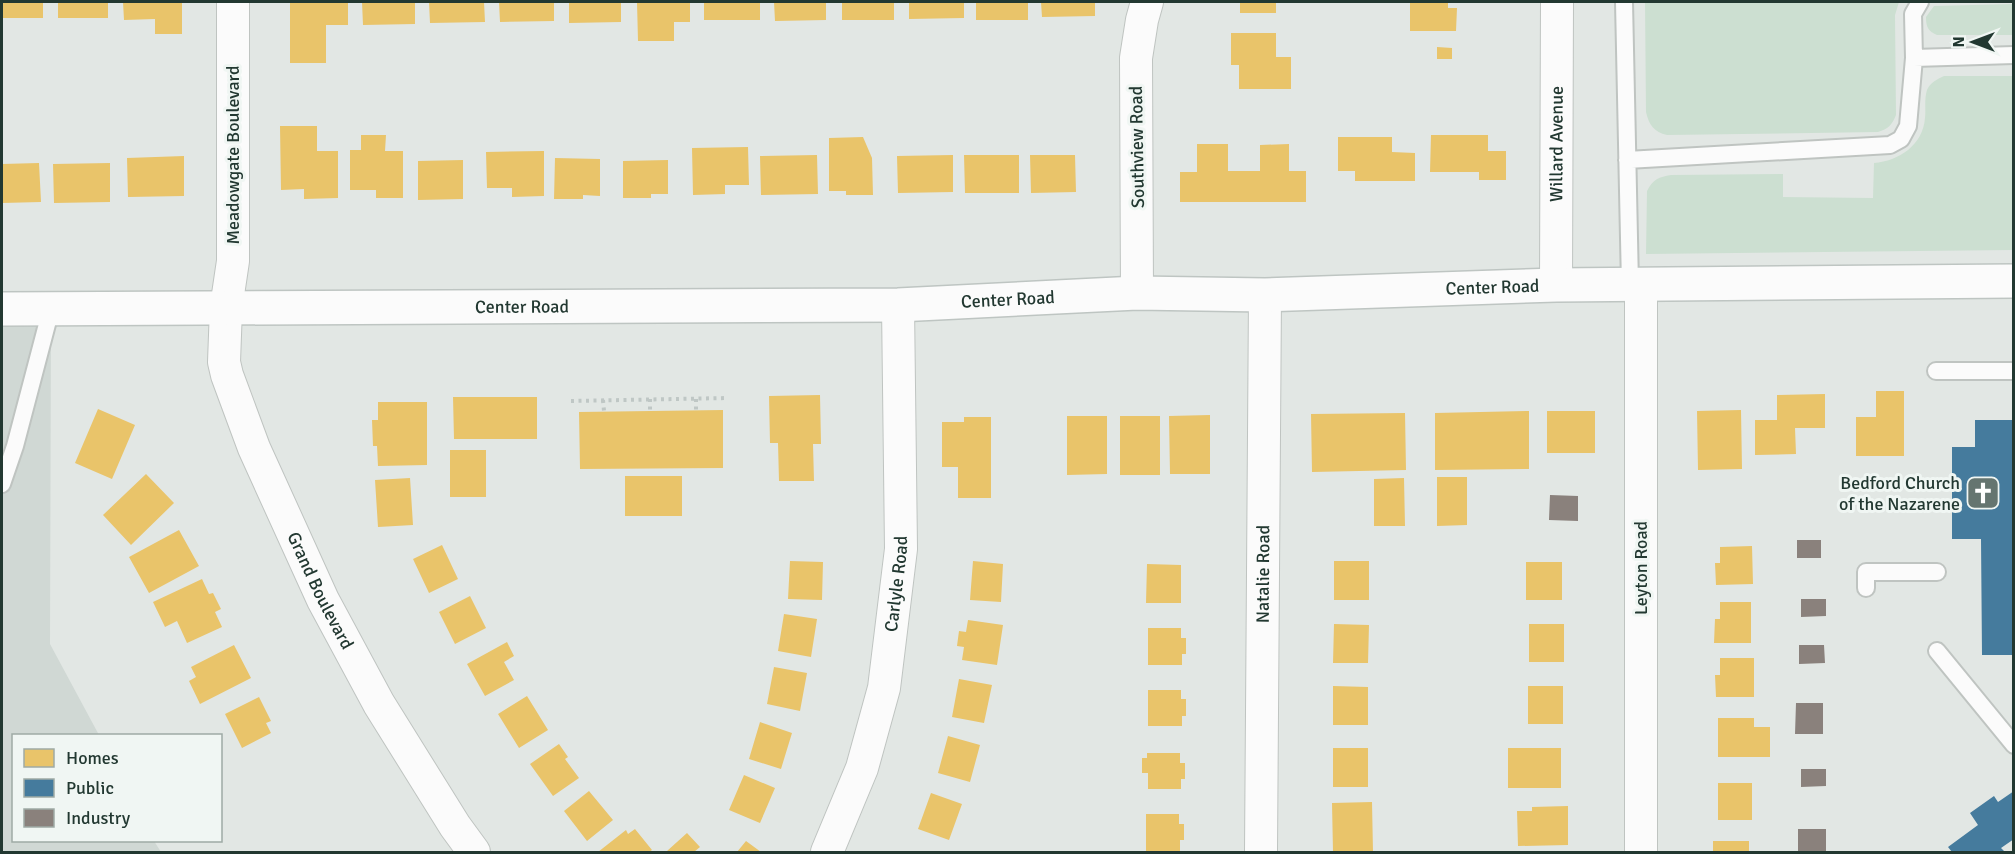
<svg xmlns="http://www.w3.org/2000/svg" width="2015" height="854" font-family="Signika,sans-serif">
  <style>
    .built { fill: #d0d8d4 }
    .green { fill: #ccdfd1 }
    .homes { fill: #e9c46a }
    .public { fill: #457b9d }
    .industry { fill: #8a817c }
    .lines { fill: none; stroke-linecap: round; stroke-linejoin: round }
    .lane-casing { stroke: #bfc4c1; stroke-width: 20 }
    .street-casing { stroke: #bfc4c1; stroke-width: 34 }
    .secondary-casing { stroke: #bec5c2; stroke-width: 36 }
    .path { stroke: #bfc7c5; stroke-width: 4; stroke-dasharray: 3 4.5; stroke-linecap: butt }
    .lane { stroke: #fbfbfb; stroke-width: 16 }
    .street { stroke: #fbfbfb; stroke-width: 32 }
    .secondary { stroke: #fbfbfb; stroke-width: 33 }
    .labels { text-anchor: middle; stroke-width: 6; stroke-linejoin: round; paint-order: stroke }
    .street-label { font-size: 18px; fill: #223831; stroke: #f0f6f3 }
    .poi-label { font-size: 18px; fill: #223831; stroke: #f0f6f3; text-anchor: end }
  </style>
  <rect width="100%" height="100%" fill="#e2e7e4"/>
  <path class="built" d="M 2,309 L 51,309 L 50,644 L 99,735 L 14,736 L 14,840 L 154,841 L 161,852 L 2,852 Z"/>
  <path class="green" d="M 1645,2 L 1899,2 L 1895,15 L 1896,115 C 1892,125 1888,129 1878,132 L 1667,135 C 1654,132 1649,125 1646,112 Z
    M 2013,4 L 2013,35 L 1937,35 C 1928,31 1926,27 1926,17 L 1934,6 Z
    M 1944,76 L 2013,76 L 2013,250 L 1646,254 L 1647,191 C 1653,179 1659,177 1671,175 L 1783,174 L 1783,197 L 1873,198 L 1874,163 C 1899,161 1923,145 1925,118 C 1926,110 1924,99 1927,90 C 1930,83 1937,79 1944,76 Z"/>
  <path class="homes" d="M 2,2 L 43,2 L 43,18 L 2,18 Z
    M 58,2 L 108,2 L 108,18 L 58,18 Z
    M 123,2 L 182,2 L 182,34 L 155,34 L 155,19 L 124,20 Z
    M 290,2 L 348,2 L 348,25 L 326,25 L 326,63 L 290,63 Z
    M 362,2 L 415,2 L 415,24 L 363,25 Z
    M 429,2 L 484,2 L 485,22 L 430,23 Z
    M 499,2 L 554,2 L 554,21 L 500,22 Z
    M 569,2 L 621,2 L 621,22 L 569,23 Z
    M 637,2 L 690,2 L 690,22 L 674,22 L 674,41 L 638,41 Z
    M 704,2 L 760,2 L 760,20 L 704,20 Z
    M 774,2 L 826,2 L 826,20 L 775,21 Z
    M 842,2 L 894,2 L 894,20 L 842,20 Z
    M 909,2 L 964,2 L 964,18 L 909,19 Z
    M 976,2 L 1028,2 L 1028,20 L 976,20 Z
    M 1041,2 L 1095,2 L 1095,16 L 1042,17 Z
    M 1240,2 L 1276,2 L 1276,13 L 1240,13 Z
    M 1410,2 L 1448,2 L 1448,8 L 1457,8 L 1456,31 L 1410,31 Z
    M 1231,33 L 1276,33 L 1276,57 L 1291,57 L 1291,89 L 1239,89 L 1239,65 L 1231,65 Z
    M 1437,47 L 1452,48 L 1452,59 L 1437,59 Z
    M 280,126 L 317,126 L 317,151 L 338,151 L 338,198 L 304,199 L 304,189 L 281,190 Z
    M 361,135 L 386,135 L 385,151 L 403,151 L 403,198 L 376,198 L 376,190 L 350,190 L 350,150 L 361,150 Z
    M 1431,135 L 1488,135 L 1488,151 L 1506,151 L 1506,180 L 1479,180 L 1479,172 L 1430,172 Z
    M 863,137 L 872,158 L 873,195 L 846,195 L 846,191 L 829,191 L 829,138 Z
    M 1338,137 L 1392,137 L 1392,152 L 1415,153 L 1415,181 L 1355,181 L 1355,171 L 1338,171 Z
    M 1197,144 L 1228,144 L 1228,171 L 1260,171 L 1260,145 L 1289,144 L 1289,171 L 1306,171 L 1306,202 L 1180,202 L 1180,172 L 1197,172 Z
    M 748,147 L 749,185 L 725,185 L 725,194 L 693,195 L 692,148 Z
    M 544,151 L 544,196 L 512,197 L 512,188 L 487,188 L 486,152 Z
    M 817,155 L 818,194 L 761,195 L 760,156 Z
    M 953,155 L 953,192 L 898,193 L 897,156 Z
    M 964,155 L 1019,155 L 1019,193 L 965,193 Z
    M 1030,155 L 1075,155 L 1076,192 L 1031,193 Z
    M 184,156 L 184,196 L 128,197 L 127,158 Z
    M 555,158 L 600,159 L 600,196 L 583,195 L 583,199 L 554,199 Z
    M 463,160 L 463,199 L 418,200 L 418,161 Z
    M 668,160 L 668,194 L 651,194 L 651,198 L 623,198 L 623,161 Z
    M 39,163 L 41,202 L 2,203 L 2,164 Z
    M 110,163 L 110,202 L 54,203 L 53,164 Z
    M 1876,391 L 1904,391 L 1904,456 L 1856,456 L 1856,417 L 1876,417 Z
    M 1825,394 L 1825,428 L 1795,428 L 1796,454 L 1755,455 L 1755,420 L 1777,420 L 1777,395 Z
    M 820,395 L 821,444 L 813,444 L 814,481 L 779,481 L 778,443 L 770,443 L 769,396 Z
    M 453,397 L 537,397 L 537,439 L 454,439 Z
    M 378,402 L 427,402 L 427,465 L 378,466 L 377,446 L 373,446 L 372,420 L 378,420 Z
    M 98,409 L 135,425 L 112,479 L 75,463 Z
    M 723,410 L 723,468 L 580,469 L 579,412 Z
    M 1741,410 L 1742,469 L 1698,470 L 1697,411 Z
    M 1529,411 L 1529,469 L 1435,470 L 1435,413 Z
    M 1547,411 L 1595,411 L 1595,453 L 1547,453 Z
    M 1405,413 L 1406,470 L 1312,472 L 1311,414 Z
    M 1210,415 L 1210,474 L 1170,474 L 1169,416 Z
    M 1067,416 L 1107,416 L 1107,474 L 1067,475 Z
    M 1120,416 L 1160,416 L 1160,475 L 1120,475 Z
    M 964,417 L 991,417 L 991,498 L 958,498 L 958,467 L 942,467 L 942,422 L 964,422 Z
    M 450,450 L 486,450 L 486,497 L 450,497 Z
    M 146,474 L 174,503 L 131,545 L 103,515 Z
    M 625,476 L 682,476 L 682,516 L 625,516 Z
    M 1437,477 L 1467,477 L 1467,525 L 1437,526 Z
    M 410,478 L 413,525 L 378,527 L 375,480 Z
    M 1404,478 L 1405,526 L 1374,526 L 1374,479 Z
    M 179,530 L 199,566 L 149,593 L 129,557 Z
    M 442,545 L 458,579 L 429,593 L 413,559 Z
    M 1752,546 L 1753,584 L 1716,585 L 1715,563 L 1720,563 L 1720,547 Z
    M 790,561 L 823,562 L 822,600 L 788,599 Z
    M 973,561 L 1003,564 L 1001,602 L 970,600 Z
    M 1334,561 L 1369,561 L 1369,600 L 1334,600 Z
    M 1526,562 L 1562,562 L 1562,600 L 1526,600 Z
    M 1147,564 L 1181,565 L 1181,603 L 1146,603 Z
    M 202,579 L 209,594 L 213,593 L 221,609 L 215,612 L 222,627 L 187,643 L 177,621 L 165,627 L 153,602 Z
    M 470,596 L 486,628 L 455,644 L 439,612 Z
    M 1720,602 L 1751,602 L 1751,643 L 1714,643 L 1715,619 L 1720,619 Z
    M 784,614 L 817,619 L 811,657 L 778,651 Z
    M 968,620 L 1003,625 L 997,665 L 962,660 L 964,647 L 957,646 L 959,631 L 966,632 Z
    M 1334,624 L 1369,625 L 1368,663 L 1333,663 Z
    M 1529,624 L 1564,624 L 1564,662 L 1529,662 Z
    M 1148,628 L 1181,628 L 1181,638 L 1186,638 L 1186,654 L 1182,654 L 1182,665 L 1148,665 Z
    M 507,642 L 514,656 L 504,662 L 514,680 L 485,696 L 467,664 Z
    M 234,645 L 251,678 L 200,704 L 189,681 L 196,677 L 191,667 Z
    M 1720,658 L 1754,658 L 1754,697 L 1716,697 L 1715,675 L 1720,675 Z
    M 774,667 L 807,673 L 800,711 L 767,704 Z
    M 959,679 L 992,685 L 984,723 L 952,717 Z
    M 1333,686 L 1368,687 L 1368,725 L 1333,725 Z
    M 1528,686 L 1563,686 L 1563,724 L 1528,724 Z
    M 1148,690 L 1181,690 L 1181,699 L 1186,699 L 1186,716 L 1182,716 L 1182,726 L 1148,726 Z
    M 527,696 L 548,730 L 519,748 L 498,714 Z
    M 259,697 L 271,721 L 266,723 L 271,733 L 242,748 L 225,714 Z
    M 1718,718 L 1754,718 L 1754,727 L 1770,727 L 1770,757 L 1718,757 Z
    M 760,722 L 792,733 L 781,769 L 749,759 Z
    M 948,736 L 980,745 L 970,782 L 938,773 Z
    M 559,744 L 568,757 L 565,759 L 579,778 L 553,796 L 530,764 Z
    M 1333,748 L 1368,748 L 1368,787 L 1333,787 Z
    M 1508,748 L 1561,748 L 1561,788 L 1508,788 Z
    M 1147,753 L 1180,753 L 1180,763 L 1185,763 L 1185,779 L 1181,779 L 1181,789 L 1148,789 L 1148,773 L 1142,773 L 1142,758 L 1147,758 Z
    M 744,775 L 775,788 L 760,823 L 729,810 Z
    M 1718,783 L 1752,783 L 1752,820 L 1718,820 Z
    M 589,791 L 613,820 L 587,841 L 564,811 Z
    M 931,793 L 962,804 L 949,840 L 918,829 Z
    M 1372,802 L 1373,852 L 1333,852 L 1332,803 Z
    M 1568,806 L 1568,845 L 1518,846 L 1517,811 L 1532,811 L 1532,807 Z
    M 1146,814 L 1179,814 L 1179,824 L 1184,824 L 1184,840 L 1180,840 L 1180,851 L 1146,851 Z
    M 635,829 L 652,850 L 649,852 L 598,852 L 626,830 L 628,834 Z
    M 687,833 L 700,847 L 694,852 L 668,852 L 667,851 Z
    M 746,841 L 761,852 L 737,852 Z
    M 1713,841 L 1749,841 L 1749,852 L 1713,852 Z"/>
  <path class="public" d="M 1975,420 L 2014,420 L 2014,655 L 1982,655 L 1981,539 L 1952,539 L 1952,447 L 1975,447 Z
    M 2014,791 L 2014,839 L 2001,848 L 2005,852 L 1952,852 L 1948,847 L 1978,825 L 1970,813 L 1994,796 L 1998,802 Z"/>
  <path class="industry" d="M 1550,495 L 1578,496 L 1578,521 L 1549,520 Z
    M 1797,540 L 1821,540 L 1821,558 L 1797,558 Z
    M 1801,599 L 1826,599 L 1826,616 L 1801,617 Z
    M 1799,645 L 1824,645 L 1825,663 L 1799,664 Z
    M 1796,703 L 1823,703 L 1823,734 L 1795,734 Z
    M 1801,769 L 1826,769 L 1826,786 L 1801,787 Z
    M 1798,829 L 1826,829 L 1826,852 L 1798,852 Z"/>
  <g class="lines">
    <defs>
      <path id="lane" d="M 1624,2 L 1630,285
        M 1914,58 L 1913,14 L 1920,2
        M 1627,160 L 1890,145 L 1901,139 L 1908,126 L 1914,58 L 2014,55
        M 1936,371 L 2014,371
        M 2,484 L 15,446 L 51,309
        M 1866,588 L 1866,572 L 1937,572
        M 1937,651 L 2014,745"/>
      <g id="street">
        <path id="s1" d="M 233,2 L 233,261 L 226,308 L 224,362 L 227,375 L 254,448 L 323,600 L 379,704 L 455,826 L 474,852"/>
        <path d="M 1641,284 L 1641,852"/>
        <path id="s2" d="M 1556,285 L 1557,2"/>
        <path d="M 1137,293 L 1136,58 L 1142,20 L 1147,2"/>
        <path id="s3" d="M 827,852 L 862,768 L 884,688 L 901,549 L 898,305"/>
        <path id="s4" d="M 1261,852 L 1265,295"/>
      </g>
      <g id="secondary">
        <path id="s5" d="M 2,309 L 898,305 L 1137,293 L 1265,295 L 1556,285 L 2014,281"/>
      </g>
    </defs>
    <use href="#lane" class="lane-casing"/>
    <use href="#street" class="street-casing"/>
    <use href="#secondary" class="secondary-casing"/>
    <path class="path" d="M 650,399 L 650,411
      M 696,399 L 696,411
      M 603,400 L 604,411
      M 571,401 L 728,398"/>
    <use href="#lane" class="lane"/>
    <use href="#street" class="street"/>
    <use href="#secondary" class="secondary"/>
  </g>
  <defs>
    <symbol id="church-square" viewBox="-11 -11 22 22"><rect x="-9" y="-9" width="18" height="18" rx="4" fill="#657570" stroke="#f0f6f3"/><path d="M-1.2-6h2.4v3.5h3.3v2.4h-3.3V6h-2.4V-.1h-3.3v-2.4h3.3Z" fill="#fff"/></symbol>
  </defs>
  <g fill-rule="evenodd">
    <use href="#church-square" x="1964" y="474" width="38" height="38"/>
  </g>
  <g class="labels">
    <g class="street-label">
      <text dy="6" stroke="none"><textPath href="#s2" startOffset="141">Willard Avenue</textPath></text>
      <text transform="translate(1137 147) rotate(-91)" y="6">Southview Road</text>
      <text transform="translate(233 155) rotate(-90)" y="6">Meadowgate Boulevard</text>
      <text dy="6" stroke="none"><textPath href="#s5" startOffset="1491">Center Road</textPath></text>
      <text dy="6" stroke="none"><textPath href="#s5" startOffset="1006">Center Road</textPath></text>
      <text dy="6" stroke="none"><textPath href="#s5" startOffset="520">Center Road</textPath></text>
      <text transform="translate(1641 568) rotate(-90)" y="6">Leyton Road</text>
      <text dy="6" stroke="none"><textPath href="#s4" startOffset="278">Natalie Road</textPath></text>
      <text dy="6" stroke="none"><textPath href="#s3" startOffset="279">Carlyle Road</textPath></text>
      <text dy="6" stroke="none"><textPath href="#s1" startOffset="609">Grand Boulevard</textPath></text>
    </g>
    <g class="poi-label">
      <text x="1960" y="489">Bedford Church<tspan x="1960" dy="21">of the Nazarene</tspan></text>
    </g>
  </g>
  <rect width="2015" height="854" fill="none" stroke="#223831" stroke-width="6"/>
  <rect x="12" y="734" width="210" height="108" fill="#f0f6f3" stroke="#9eaaa5" stroke-width="1.5"/>
  <rect x="24" y="749" width="30" height="18" fill="#e9c46a" stroke="#9eaaa5" stroke-width="1.5"/>
  <text x="66" y="764" font-size="18" fill="#223831">Homes</text>
  <rect x="24" y="779" width="30" height="18" fill="#457b9d" stroke="#9eaaa5" stroke-width="1.5"/>
  <text x="66" y="794" font-size="18" fill="#223831">Public</text>
  <rect x="24" y="809" width="30" height="18" fill="#8a817c" stroke="#9eaaa5" stroke-width="1.5"/>
  <text x="66" y="824" font-size="18" fill="#223831">Industry</text>
  <g transform="translate(1973 42) rotate(270)" stroke="#f0f6f3" stroke-width="4.5" paint-order="stroke">
  <path d="M0-4.5L10 22L0 15L-10 22Z" fill="#223831"/>
  <text y="-9" font-size="16" font-weight="bold" text-anchor="middle" fill="#223831">N</text>
  </g>
</svg>
